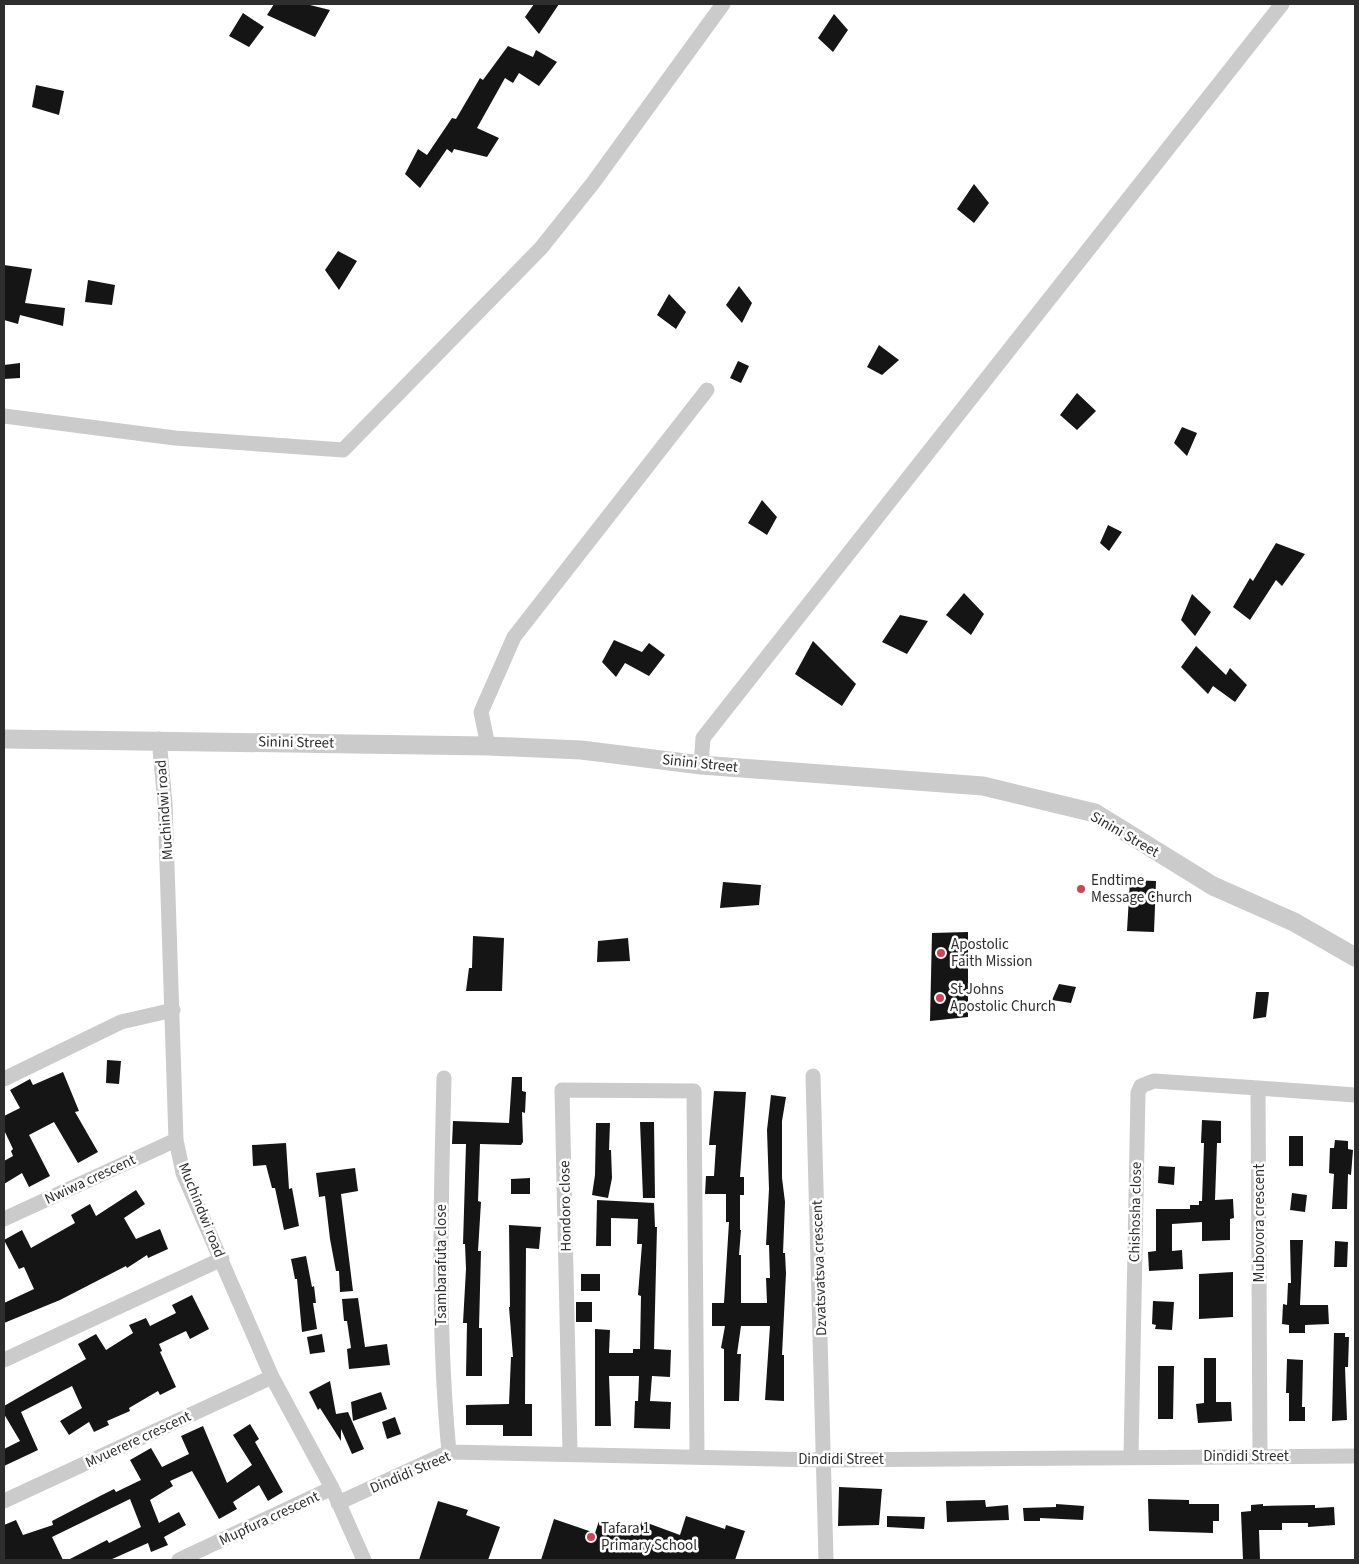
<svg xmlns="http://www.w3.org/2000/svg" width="1359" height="1564" font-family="'Source Sans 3',sans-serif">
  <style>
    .building { fill: #151515 }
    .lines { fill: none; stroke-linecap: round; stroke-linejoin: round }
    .minor { stroke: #cbcbcb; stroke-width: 15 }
    .tertiary { stroke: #cbcbcb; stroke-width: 19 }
    .poi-dot { fill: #d14458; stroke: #fff; stroke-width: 2 }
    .labels { text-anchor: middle; stroke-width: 5; stroke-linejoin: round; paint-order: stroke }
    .street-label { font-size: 15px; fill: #2e2e2e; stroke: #fff }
    .poi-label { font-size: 15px; fill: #2e2e2e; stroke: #fff; text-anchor: start }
  </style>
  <rect width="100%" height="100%" fill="#fff"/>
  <path class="building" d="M 274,4 L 306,4 L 330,10 L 315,37 L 267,15 Z
    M 534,4 L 559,4 L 539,34 L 525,17 Z
    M 243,13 L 264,27 L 249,47 L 229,36 Z
    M 834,14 L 848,30 L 833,52 L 818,38 Z
    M 508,46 L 533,57 L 536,50 L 557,62 L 539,86 L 519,73 L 513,83 L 505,78 L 477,128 L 499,138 L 487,157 L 454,149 L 452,153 L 447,149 L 420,188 L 405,174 L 418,149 L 427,155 L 452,118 L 456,119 L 480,78 L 483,80 Z
    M 36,85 L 64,91 L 59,115 L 32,107 Z
    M 974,184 L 989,203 L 974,223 L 957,209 Z
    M 338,251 L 357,261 L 339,290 L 325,270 Z
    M 4,265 L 32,269 L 25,303 L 65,308 L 63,326 L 20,315 L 18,324 L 4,320 Z
    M 88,280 L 115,285 L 112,305 L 85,302 Z
    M 739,286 L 752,303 L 742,323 L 726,305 Z
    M 669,294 L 686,312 L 676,329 L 657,315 Z
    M 879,345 L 899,360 L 882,375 L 867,367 Z
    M 738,361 L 749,366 L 741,383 L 730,378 Z
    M 20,363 L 20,378 L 4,379 L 4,365 Z
    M 1077,393 L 1096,411 L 1077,430 L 1060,415 Z
    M 1182,427 L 1197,433 L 1187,456 L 1174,443 Z
    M 762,500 L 777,517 L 767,535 L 748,523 Z
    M 1108,525 L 1122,532 L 1109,551 L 1100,543 Z
    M 1276,543 L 1305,554 L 1282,586 L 1276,580 L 1250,620 L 1233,607 L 1250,578 L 1253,581 Z
    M 964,593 L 984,614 L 971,635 L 946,615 Z
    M 1192,594 L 1211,612 L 1195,636 L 1181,620 Z
    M 900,615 L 928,621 L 907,654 L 882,642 Z
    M 614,640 L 642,652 L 649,643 L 665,655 L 649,676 L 625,663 L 616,677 L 602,662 Z
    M 813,641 L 856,684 L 842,706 L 795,674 Z
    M 1196,646 L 1226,675 L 1230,668 L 1247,685 L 1235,702 L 1213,686 L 1208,694 L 1181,667 Z
    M 1130,880 L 1156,881 L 1154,932 L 1127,931 Z
    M 723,882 L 761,885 L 759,905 L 720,908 Z
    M 968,932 L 968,1017 L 930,1021 L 932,933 Z
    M 473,936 L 504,938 L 502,991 L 466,991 L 469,968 L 472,968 Z
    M 628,938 L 630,961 L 597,962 L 598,941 Z
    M 1059,984 L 1076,987 L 1071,1003 L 1052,1000 Z
    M 1256,992 L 1269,992 L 1266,1017 L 1253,1019 Z
    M 107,1060 L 121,1061 L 119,1084 L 106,1083 Z
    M 63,1072 L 79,1111 L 75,1112 L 98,1152 L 78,1163 L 54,1122 L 29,1135 L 50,1176 L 29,1187 L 22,1173 L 4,1184 L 4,1161 L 13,1156 L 11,1151 L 13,1149 L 4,1130 L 4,1116 L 20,1108 L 10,1090 L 30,1079 L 33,1085 Z
    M 512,1077 L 522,1077 L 522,1091 L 526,1092 L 525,1113 L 522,1112 L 523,1142 L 521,1145 L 480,1144 L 478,1201 L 481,1202 L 478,1251 L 481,1251 L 479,1328 L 482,1328 L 482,1376 L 466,1376 L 467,1323 L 463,1323 L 466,1269 L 465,1244 L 463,1244 L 466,1144 L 452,1144 L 453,1121 L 509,1123 Z
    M 714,1091 L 746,1092 L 740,1177 L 744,1177 L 744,1195 L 740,1195 L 740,1230 L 741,1230 L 739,1255 L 741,1255 L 741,1303 L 767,1303 L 766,1278 L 770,1278 L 769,1245 L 766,1245 L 769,1189 L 767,1130 L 771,1095 L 786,1097 L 782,1121 L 782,1178 L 785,1202 L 783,1253 L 785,1253 L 786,1273 L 782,1355 L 784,1355 L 784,1401 L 765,1400 L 770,1326 L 741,1326 L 737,1354 L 741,1354 L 739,1401 L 724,1401 L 724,1349 L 721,1348 L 725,1326 L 712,1326 L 712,1303 L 724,1303 L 729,1222 L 726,1222 L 726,1194 L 705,1194 L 706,1176 L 714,1176 L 716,1145 L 709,1145 Z
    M 1202,1120 L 1221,1121 L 1221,1143 L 1217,1143 L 1215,1200 L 1233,1199 L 1234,1218 L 1230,1219 L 1230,1240 L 1202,1241 L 1202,1222 L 1172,1224 L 1172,1251 L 1182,1250 L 1183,1269 L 1149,1271 L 1148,1252 L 1156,1251 L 1156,1209 L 1190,1209 L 1190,1205 L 1199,1205 L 1199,1201 L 1202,1201 L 1204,1143 L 1201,1143 Z
    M 640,1122 L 654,1122 L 655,1198 L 643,1198 Z
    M 596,1123 L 610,1123 L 609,1150 L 611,1150 L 612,1178 L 608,1198 L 592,1195 L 595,1175 Z
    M 1289,1136 L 1303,1136 L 1303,1166 L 1289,1166 Z
    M 1335,1140 L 1348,1141 L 1348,1149 L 1353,1150 L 1351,1175 L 1348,1174 L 1347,1209 L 1332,1209 L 1334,1174 L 1329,1173 L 1330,1148 L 1334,1148 Z
    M 286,1143 L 289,1189 L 292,1188 L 299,1226 L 284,1230 L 275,1188 L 272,1188 L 266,1165 L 253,1166 L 252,1145 Z
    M 1159,1166 L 1175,1167 L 1174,1185 L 1158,1183 Z
    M 355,1168 L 358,1191 L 341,1194 L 353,1291 L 340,1292 L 339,1271 L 336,1271 L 330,1239 L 325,1196 L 319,1197 L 316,1173 Z
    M 530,1178 L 530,1194 L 511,1194 L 511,1179 Z
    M 136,1190 L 145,1204 L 124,1218 L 136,1239 L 160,1229 L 168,1249 L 148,1258 L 147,1255 L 127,1268 L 126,1266 L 60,1300 L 4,1323 L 4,1303 L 34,1289 L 24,1267 L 19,1269 L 4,1240 L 22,1230 L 31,1248 L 75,1223 L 71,1215 L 90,1204 L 96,1216 Z
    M 1292,1193 L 1307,1195 L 1305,1212 L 1290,1210 Z
    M 597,1200 L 654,1203 L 655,1227 L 657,1227 L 654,1349 L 671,1350 L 670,1377 L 652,1376 L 650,1401 L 671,1402 L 670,1429 L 634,1428 L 635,1401 L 638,1401 L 639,1376 L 609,1376 L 611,1426 L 595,1426 L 595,1329 L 610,1330 L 609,1353 L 633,1353 L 633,1349 L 640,1349 L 641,1296 L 638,1295 L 642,1244 L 637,1244 L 638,1219 L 611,1218 L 611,1246 L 596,1246 Z
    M 509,1225 L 541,1227 L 539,1249 L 526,1248 L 525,1404 L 532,1404 L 532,1436 L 503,1436 L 503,1425 L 466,1425 L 466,1405 L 509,1404 L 511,1357 L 513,1357 L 509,1307 L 510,1307 Z
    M 1290,1240 L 1303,1240 L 1300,1305 L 1328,1305 L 1329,1324 L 1305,1325 L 1305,1333 L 1289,1333 L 1289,1325 L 1282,1324 L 1283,1304 L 1287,1305 L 1288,1283 L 1291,1283 Z
    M 1335,1241 L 1348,1242 L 1347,1267 L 1334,1267 Z
    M 306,1256 L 312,1287 L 314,1286 L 316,1303 L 313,1303 L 317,1329 L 302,1332 L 297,1279 L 295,1279 L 291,1259 Z
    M 1233,1272 L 1233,1317 L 1199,1319 L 1199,1274 Z
    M 581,1274 L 600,1274 L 600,1291 L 581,1291 Z
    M 192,1295 L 209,1329 L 190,1339 L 186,1331 L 159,1344 L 162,1351 L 160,1352 L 176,1387 L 160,1395 L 158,1391 L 129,1408 L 130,1411 L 107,1421 L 109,1425 L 94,1432 L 89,1422 L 69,1435 L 60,1421 L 82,1408 L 72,1386 L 21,1412 L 38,1450 L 4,1466 L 4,1449 L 20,1441 L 4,1414 L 4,1406 L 86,1359 L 78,1344 L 96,1334 L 106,1350 L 133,1333 L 129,1325 L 146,1318 L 150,1326 L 176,1313 L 172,1305 Z
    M 358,1298 L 365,1347 L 387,1344 L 390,1365 L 349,1369 L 347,1349 L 351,1348 L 347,1321 L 344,1321 L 342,1299 Z
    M 1153,1301 L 1174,1302 L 1172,1330 L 1155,1329 L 1156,1325 L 1152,1324 Z
    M 576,1302 L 592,1302 L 592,1322 L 576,1322 Z
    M 1334,1333 L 1345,1333 L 1345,1337 L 1349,1337 L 1348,1367 L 1345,1367 L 1347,1420 L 1332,1421 Z
    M 322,1334 L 325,1352 L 310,1354 L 307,1337 Z
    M 1204,1358 L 1216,1358 L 1216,1402 L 1231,1402 L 1232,1421 L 1198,1423 L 1196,1404 L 1204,1403 Z
    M 1287,1359 L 1303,1360 L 1302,1407 L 1305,1407 L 1305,1421 L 1289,1421 L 1289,1393 L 1286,1393 Z
    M 1158,1366 L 1174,1366 L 1173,1419 L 1158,1419 Z
    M 330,1381 L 336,1414 L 348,1412 L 364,1449 L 352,1454 L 341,1429 L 341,1441 L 320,1408 L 318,1410 L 309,1392 Z
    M 381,1392 L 387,1409 L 353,1421 L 351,1402 Z
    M 395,1417 L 401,1434 L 387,1439 L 382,1422 Z
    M 250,1424 L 259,1439 L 255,1442 L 283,1492 L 268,1501 L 259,1485 L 233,1502 L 237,1509 L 219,1519 L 192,1471 L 170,1481 L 173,1486 L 150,1500 L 159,1523 L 179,1512 L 186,1525 L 164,1537 L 168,1545 L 151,1552 L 148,1543 L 110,1560 L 68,1560 L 107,1540 L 109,1543 L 141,1527 L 130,1499 L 52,1537 L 63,1560 L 4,1560 L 4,1525 L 16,1520 L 23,1535 L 53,1525 L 52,1521 L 100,1496 L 114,1489 L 116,1492 L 141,1480 L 130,1460 L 151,1448 L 162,1467 L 189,1454 L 181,1436 L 203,1426 L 227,1483 L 252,1465 L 233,1435 Z
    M 839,1487 L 882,1489 L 879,1525 L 838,1526 Z
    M 1148,1499 L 1189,1500 L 1189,1504 L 1219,1504 L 1219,1521 L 1213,1521 L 1213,1533 L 1149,1531 Z
    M 985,1500 L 986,1507 L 1008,1505 L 1009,1520 L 947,1522 L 946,1501 Z
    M 438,1501 L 468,1510 L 466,1515 L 500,1527 L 488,1560 L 419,1560 Z
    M 1056,1504 L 1084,1506 L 1083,1520 L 1040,1518 L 1040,1521 L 1024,1521 L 1023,1508 L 1056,1507 Z
    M 1263,1504 L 1263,1506 L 1315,1505 L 1315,1508 L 1334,1507 L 1335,1525 L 1308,1527 L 1308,1523 L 1282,1523 L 1282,1530 L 1259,1530 L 1260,1560 L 1243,1560 L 1241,1512 L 1251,1511 L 1251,1505 Z
    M 686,1516 L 725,1529 L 726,1525 L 745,1531 L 735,1560 L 541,1560 L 554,1519 L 595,1533 L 599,1521 L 636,1535 L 642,1521 L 680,1535 Z
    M 887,1516 L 925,1517 L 924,1529 L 887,1527 Z"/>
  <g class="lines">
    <path class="minor" d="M 4,416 L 175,438 L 343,450 L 541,248 L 593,183 L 723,4
      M 159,739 L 165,803 L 176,1140 L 183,1173 L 272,1377 L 332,1488 L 364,1560
      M 488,746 L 481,712 L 514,637 L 707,390
      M 701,765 L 703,738 L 1282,4
      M 813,1076 L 826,1560
      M 444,1078 C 441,1203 437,1328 449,1452
      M 4,1079 L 121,1022 L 173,1010
      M 4,1219 L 176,1140
      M 4,1360 L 222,1259
      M 570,1453 L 562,1090 L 694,1091 L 697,1456
      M 1260,1456 L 1258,1088 L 1355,1095
      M 1131,1457 L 1138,1093 L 1141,1086 L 1154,1081 L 1258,1088
      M 4,1501 L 272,1377
      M 338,1503 L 449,1452 L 825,1460 L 1355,1456
      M 179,1560 L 332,1488"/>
    <path class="tertiary" d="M 4,739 L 488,746 L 581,750 L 701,765 L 983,786 L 1095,813 L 1213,886 L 1294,922 L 1355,957"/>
  </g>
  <g class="poi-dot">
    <circle cx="1081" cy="889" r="5"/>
    <circle cx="941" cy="953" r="5"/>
    <circle cx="940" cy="998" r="5"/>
    <circle cx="591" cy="1537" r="5"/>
  </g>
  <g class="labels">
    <g class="street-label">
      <text transform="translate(296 742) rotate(1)" y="5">Sinini Street</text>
      <text transform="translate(700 763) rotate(6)" y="5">Sinini Street</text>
      <text transform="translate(164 810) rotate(-94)" y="5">Muchindwi road</text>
      <text transform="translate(1125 834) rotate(30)" y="5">Sinini Street</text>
      <text transform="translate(90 1179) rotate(-25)" y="5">Nwiwa crescent</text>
      <text transform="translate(565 1206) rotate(-91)" y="5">Hondoro close</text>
      <text transform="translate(202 1210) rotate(68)" y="5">Muchindwi road</text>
      <text transform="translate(1135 1212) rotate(-89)" y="5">Chishosha close</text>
      <text transform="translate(1259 1223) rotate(-90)" y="5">Mubovora crescent</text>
      <text transform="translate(441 1265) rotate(-90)" y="5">Tsambarafuta close</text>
      <text transform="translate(819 1268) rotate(-92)" y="5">Dzvatsvatsva crescent</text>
      <text transform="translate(138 1439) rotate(-25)" y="5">Mvuerere crescent</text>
      <text x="1246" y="1461">Dindidi Street</text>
      <text x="841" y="1464">Dindidi Street</text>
      <text transform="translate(410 1472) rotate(-23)" y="5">Dindidi Street</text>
      <text transform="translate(269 1518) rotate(-25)" y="5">Mupfura crescent</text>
    </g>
    <g class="poi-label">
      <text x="1091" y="885">Endtime<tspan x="1091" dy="17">Message Church</tspan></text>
      <text x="951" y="949">Apostolic<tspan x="951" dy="17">Faith Mission</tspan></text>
      <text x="950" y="994">St Johns<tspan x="950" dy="17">Apostolic Church</tspan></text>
      <text x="601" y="1533">Tafara 1<tspan x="601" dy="17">Primary School</tspan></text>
    </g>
  </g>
  <rect width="1359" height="1564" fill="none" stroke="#2e2e2e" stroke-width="10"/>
</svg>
